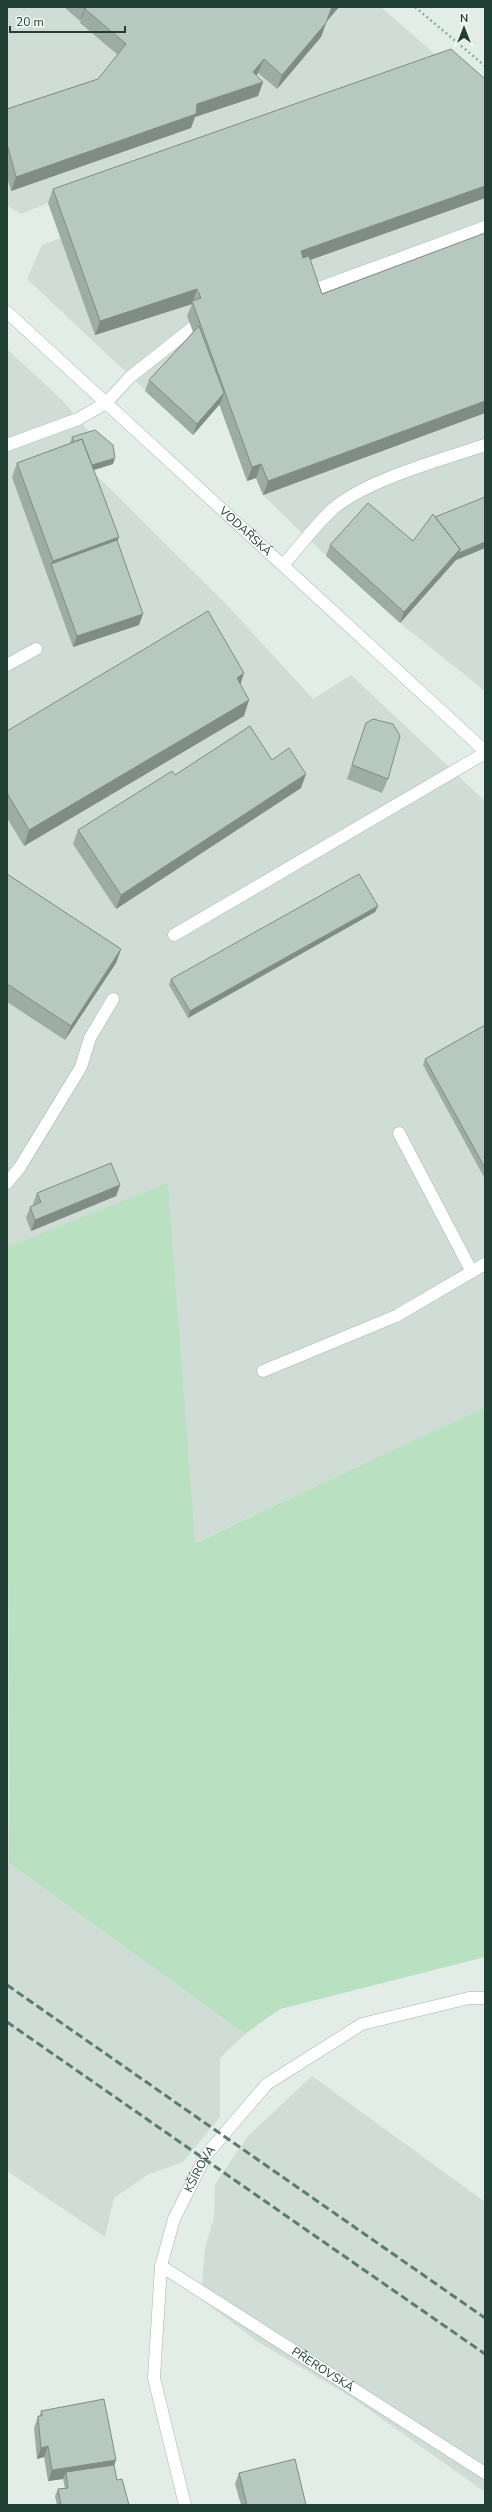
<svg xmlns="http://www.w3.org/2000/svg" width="492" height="2512" font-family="'Nunito Sans',sans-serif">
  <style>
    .built { fill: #d0ddd6 }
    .green { fill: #b9e0c0 }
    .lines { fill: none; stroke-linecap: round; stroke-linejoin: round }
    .lane-casing { stroke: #a4b6ae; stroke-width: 13 }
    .street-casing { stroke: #a4b6ae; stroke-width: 13 }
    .path { stroke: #80b49e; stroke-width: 2.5; stroke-dasharray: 2 3; stroke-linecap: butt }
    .lane { stroke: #fff; stroke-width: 12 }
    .street { stroke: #fff; stroke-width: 12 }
    .rail { stroke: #5b7c70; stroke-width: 3; stroke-dasharray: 8 4; stroke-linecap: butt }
    .wall { fill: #9daca5 }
    .shaded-wall { fill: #808c86 }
    .building { fill: #b7c8c0; stroke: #808c86 }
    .labels { text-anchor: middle; stroke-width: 4; stroke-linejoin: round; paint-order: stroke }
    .street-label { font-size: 12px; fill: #204035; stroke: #f3f9f6 }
  </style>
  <rect width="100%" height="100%" fill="#e2ede7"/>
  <path class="built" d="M 7,7 L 381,7 L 485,98 L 485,691 L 400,623 L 307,538 L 263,495 L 256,478 L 247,481 L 220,404 L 193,435 L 27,279 L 42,245 L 61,238 L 48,203 L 21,214 L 7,205 Z
    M 7,349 L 62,400 L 93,436 L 92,471 L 227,605 L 313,699 L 351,675 L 485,801 L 485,1407 L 194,1543 L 168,1184 L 7,1247 Z
    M 7,1708 L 9,1863 L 245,2034 L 220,2058 L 220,2117 L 183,2162 L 149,2174 L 114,2198 L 105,2237 L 7,2171 Z
    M 312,2076 L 485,2202 L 485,2492 L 351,2397 L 258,2342 L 201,2299 L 205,2247 L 214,2218 L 215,2184 L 248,2136 Z"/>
  <path class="green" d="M 168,1183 L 195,1543 L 485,1407 L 485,1957 L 280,2009 L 245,2034 L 9,1863 L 7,1247 Z"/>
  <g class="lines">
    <defs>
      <path id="lane" d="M 311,291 L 485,227
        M 7,445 L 78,419 L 106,403 L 130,377 L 192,328
        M 283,565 C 300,546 315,525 334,508 C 369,479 441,460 485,445
        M 7,665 L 36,649
        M 174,935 L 485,753
        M 399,1133 L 472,1272
        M 7,1183 L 20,1167 L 81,1067 L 90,1038 L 113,999
        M 263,1371 L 396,1316 L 485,1264"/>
      <g id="street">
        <path id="s1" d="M 7,312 L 485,751"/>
        <path id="s2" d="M 161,2266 L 485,2473"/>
        <path id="s3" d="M 185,2505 L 154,2378 L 161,2266 L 174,2219 L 206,2155 L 267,2084 L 362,2024 L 469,1998 L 485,1998"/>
      </g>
    </defs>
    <use href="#lane" class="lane-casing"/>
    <use href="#street" class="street-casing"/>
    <path class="path" d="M 415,7 L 485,66"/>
    <use href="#lane" class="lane"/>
    <use href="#street" class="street"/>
    <path class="rail" d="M 7,1985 L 485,2318
      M 7,2022 L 485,2354"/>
  </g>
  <path class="wall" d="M 64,7 L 339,7 L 327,21 L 321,37 L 277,89 L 258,73 L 256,76 L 263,82 L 258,96 L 195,117 L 191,128 L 11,191 L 7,177 L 7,109 L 98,79 L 118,55 L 80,23 L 82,18 L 80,21 Z
    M 485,79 L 485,198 L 310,260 L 322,294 L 485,233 L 485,413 L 263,495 L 256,478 L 247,481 L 219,404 L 193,435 L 145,391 L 149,380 L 193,332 L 187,316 L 192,304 L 95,335 L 48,203 L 53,189 Z
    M 72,437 L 113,464 L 94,470 L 119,537 L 117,540 L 139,625 L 73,647 L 12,477 L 17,463 L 70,443 Z
    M 435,517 L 485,548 L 456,560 L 400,623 L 326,556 L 330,545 L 413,541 Z
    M 240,684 L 244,716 L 24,846 L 7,818 L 7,731 Z
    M 366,723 L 388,779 L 382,793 L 347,779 L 361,737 Z
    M 272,760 L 301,788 L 116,909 L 73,844 L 78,830 L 175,775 Z
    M 7,874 L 121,949 L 116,963 L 65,1040 L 7,1002 Z
    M 378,906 L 375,912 L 188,1018 L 169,985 L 171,979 Z
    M 485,1025 L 485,1179 L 423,1065 L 425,1059 Z
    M 120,1185 L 116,1196 L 31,1231 L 26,1218 L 30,1207 L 34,1205 L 33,1204 L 37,1193 Z
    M 41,2411 L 114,2465 L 117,2480 L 129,2505 L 57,2505 L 55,2496 L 58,2489 L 65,2488 L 63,2479 L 48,2481 L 44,2457 L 37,2459 L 34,2428 L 38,2416 L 40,2416 Z
    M 239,2473 L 306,2505 L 241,2505 L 235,2484 Z"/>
  <path class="shaded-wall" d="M 85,7 L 92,7 L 85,9 L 82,18 L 80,21 Z
    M 332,7 L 339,7 L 327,21 Z
    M 326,23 L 321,37 L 277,89 L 282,75 Z
    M 264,59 L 258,73 L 248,86 L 253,72 Z
    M 263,82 L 258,96 L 195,117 L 191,128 L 11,191 L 16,177 L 197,104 Z
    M 485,186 L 485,198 L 296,265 L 301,251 Z
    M 197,289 L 192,304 L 95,335 L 100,321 Z
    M 224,393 L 220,404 L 193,435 L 197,424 Z
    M 485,401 L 485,413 L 263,495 L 268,481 Z
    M 115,458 L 113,464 L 84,473 L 86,467 Z
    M 261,464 L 256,478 L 247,481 L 252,467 Z
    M 119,537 L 113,551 L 51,564 L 53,561 Z
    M 485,542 L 485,548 L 456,560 L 459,553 Z
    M 460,549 L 456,560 L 400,623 L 404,612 Z
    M 143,614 L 139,625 L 73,647 L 77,636 Z
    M 244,673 L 239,689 L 237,678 Z
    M 249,700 L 244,716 L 24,846 L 29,830 Z
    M 306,774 L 301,788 L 116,909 L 121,895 Z
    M 378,906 L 375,912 L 188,1018 L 190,1011 Z
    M 121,949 L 116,963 L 65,1040 L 71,1026 Z
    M 120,1185 L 116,1196 L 31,1231 L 35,1220 Z
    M 48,2446 L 44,2457 L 37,2459 L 41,2448 Z
    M 116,2460 L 112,2472 L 66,2472 L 63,2479 L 48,2481 L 52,2470 Z"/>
  <path class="building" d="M 87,7 L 332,7 L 326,23 L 282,75 L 264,59 L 253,72 L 263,82 L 197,104 L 196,114 L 16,177 L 7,144 L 7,109 L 98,79 L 126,44 L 85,9 Z
    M 451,49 L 485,79 L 485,186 L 301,251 L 303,258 L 309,256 L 322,294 L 485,233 L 485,401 L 268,481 L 261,464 L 252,467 L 192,301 L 201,298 L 197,289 L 100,321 L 53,189 Z
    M 199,326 L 224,393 L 197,424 L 149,380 Z
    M 95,430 L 113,445 L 115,458 L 92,465 L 82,439 L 74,442 L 72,437 Z
    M 82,439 L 119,537 L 53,561 L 17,463 Z
    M 485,497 L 485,542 L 459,553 L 460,549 L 435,517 Z
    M 368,503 L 413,541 L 433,514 L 460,549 L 404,612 L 330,545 Z
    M 117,540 L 143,614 L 77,636 L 51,564 Z
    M 208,611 L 244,673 L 237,678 L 249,700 L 29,830 L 7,793 L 7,731 Z
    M 373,719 L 393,724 L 400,736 L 388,779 L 352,765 L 366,723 Z
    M 250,726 L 272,760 L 289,748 L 306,774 L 121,895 L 78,830 L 172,771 L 175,775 Z
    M 7,874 L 121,949 L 71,1026 L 7,984 Z
    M 359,874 L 378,906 L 190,1011 L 171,979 Z
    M 485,1025 L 485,1168 L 425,1059 Z
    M 111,1163 L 120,1185 L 35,1220 L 30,1207 L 41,1202 L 37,1193 Z
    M 104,2399 L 116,2460 L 52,2470 L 48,2446 L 41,2448 L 38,2416 L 42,2416 L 41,2411 Z
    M 295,2459 L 306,2505 L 247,2505 L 239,2473 Z
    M 114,2465 L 117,2480 L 122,2479 L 129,2505 L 61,2505 L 58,2489 L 68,2488 L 66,2472 Z"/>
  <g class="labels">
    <g class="street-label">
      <text dy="4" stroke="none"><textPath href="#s1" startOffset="324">VODAŘSKÁ</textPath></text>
      <text dy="4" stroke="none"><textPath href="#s3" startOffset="348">KŠÍROVA</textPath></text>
      <text dy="4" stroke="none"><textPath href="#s2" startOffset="192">PŘEROVSKÁ</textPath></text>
    </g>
  </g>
  <rect width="492" height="2512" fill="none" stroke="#204035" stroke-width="16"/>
  <g transform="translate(464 28)" stroke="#f3f9f6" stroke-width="3" paint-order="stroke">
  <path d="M0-3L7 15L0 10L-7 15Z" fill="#204035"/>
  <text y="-6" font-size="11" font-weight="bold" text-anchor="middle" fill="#204035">N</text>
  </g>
  <path d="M10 26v6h115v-6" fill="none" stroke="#204035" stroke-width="2"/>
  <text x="16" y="26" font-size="12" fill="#204035" stroke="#f3f9f6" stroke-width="3" paint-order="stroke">20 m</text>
</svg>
